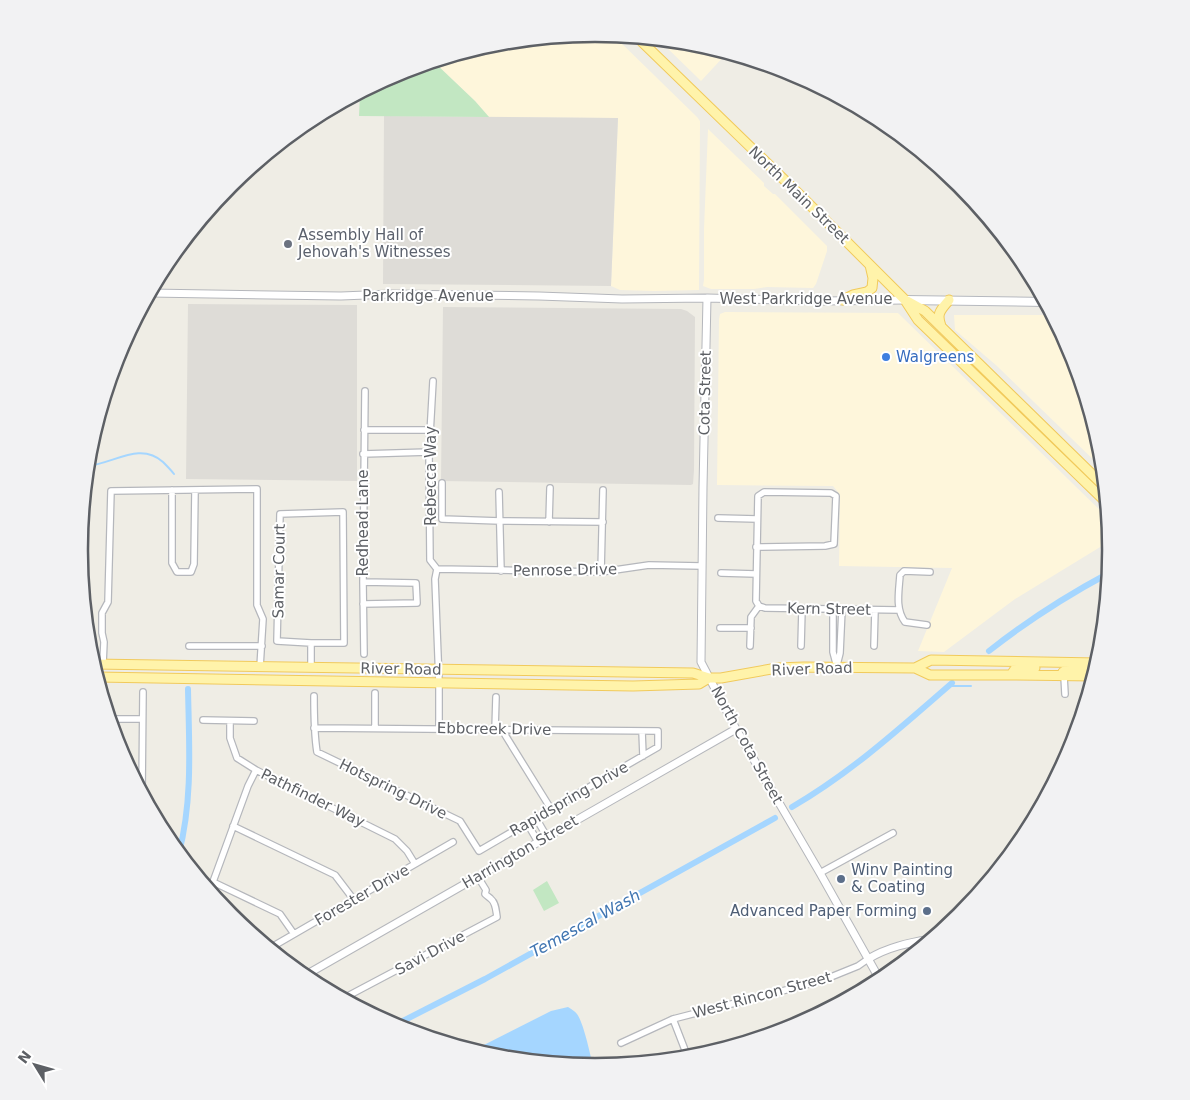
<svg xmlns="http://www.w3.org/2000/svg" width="1190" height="1100" font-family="'DejaVu Sans',sans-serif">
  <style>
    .commercial { fill: #fef6db }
    .industrial { fill: #dedcd7 }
    .green { fill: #c2e7c2 }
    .water { fill: #a5d6ff }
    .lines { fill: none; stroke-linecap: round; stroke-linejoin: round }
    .stream { stroke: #a5d6ff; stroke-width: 2 }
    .canal { stroke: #a5d6ff; stroke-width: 6 }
    .minor-casing { stroke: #b5b7bc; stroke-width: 8 }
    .tertiary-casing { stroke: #b5b7bc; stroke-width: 9 }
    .secondary-casing { stroke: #b6b9bf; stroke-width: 10 }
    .primary-casing { stroke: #f1ca5c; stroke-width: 11 }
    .minor { stroke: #fff; stroke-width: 5.5 }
    .tertiary { stroke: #fff; stroke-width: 7 }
    .secondary { stroke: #fff; stroke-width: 8 }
    .primary { stroke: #fff3aa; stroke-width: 9 }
    .worship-dot { fill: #6b7280; stroke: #fff; stroke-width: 2 }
    .shop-dot { fill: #3f7fe0; stroke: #fff; stroke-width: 2 }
    .service-dot { fill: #5c6f8a; stroke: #fff; stroke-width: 2 }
    .labels { text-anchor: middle; stroke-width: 4; stroke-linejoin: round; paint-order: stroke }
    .street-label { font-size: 15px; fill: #5d6065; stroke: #fff }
    .worship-label { font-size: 15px; fill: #5b616d; stroke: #fff; text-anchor: start }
    .shop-label { font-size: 15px; fill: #366cbe; stroke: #fff; text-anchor: start }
    .service-label { font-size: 15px; fill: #4e5e75; stroke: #fff; text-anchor: start }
    .water-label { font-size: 16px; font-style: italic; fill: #4176b2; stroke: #fff }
    .rim { fill: none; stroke: #5d6065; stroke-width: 2.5 }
  </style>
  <rect width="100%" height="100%" fill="#efede5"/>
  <path class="commercial" d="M 595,34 L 614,36 L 697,117 L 700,121 L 699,290 L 654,291 L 620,290 L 611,286 L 618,118 L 489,117 L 475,101 L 434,62 L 495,44 Z
    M 659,40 L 696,44 L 727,53 L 701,81 Z
    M 708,129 L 764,183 L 764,186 L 773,194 L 775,194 L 827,246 L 827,251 L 816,284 L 813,288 L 767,287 L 754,289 L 711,289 L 703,286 L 704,280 L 704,229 Z
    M 725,312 L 898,313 L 1108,518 L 1110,541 L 1015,599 L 944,652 L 918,651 L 952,568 L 839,566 L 840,497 L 838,492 L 833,486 L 717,485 L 719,319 L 720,314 Z
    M 954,315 L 1052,315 L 1072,353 L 1101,450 L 1103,469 L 997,366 L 955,330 Z"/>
  <path class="industrial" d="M 384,116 L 618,118 L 611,286 L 383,284 Z
    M 188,304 L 357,305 L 357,481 L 186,479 Z
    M 443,307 L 681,309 L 687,311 L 695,317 L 694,470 L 693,484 L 691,485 L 441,481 Z"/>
  <path class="green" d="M 434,62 L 475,101 L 489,117 L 359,116 L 360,93 L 398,73 Z
    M 547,881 L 559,903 L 544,911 L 533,890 Z"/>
  <path class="water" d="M 568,1007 C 571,1009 575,1011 577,1014 C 584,1024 590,1054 593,1066 L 494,1056 L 474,1050 L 551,1011 Z"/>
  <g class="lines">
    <path class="stream" d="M 87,466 C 113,464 140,441 163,462 C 167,466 171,470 174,474
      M 949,686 L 971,686"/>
    <path class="canal" d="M 989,651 C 1027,621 1066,596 1109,573
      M 792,807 C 852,772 900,728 952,683
      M 179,853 C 193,799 189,743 188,689
      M 395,1025 L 485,979 L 775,818"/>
    <defs>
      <path id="minor" d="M 433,381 L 429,452 L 430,560 L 437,569
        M 364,430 L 430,430
        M 363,454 L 429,452
        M 442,483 L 442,519 L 500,521 L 603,522
        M 172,490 L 172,563 L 177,572 L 191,572 L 194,564 L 195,490
        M 499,492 L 501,571
        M 343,512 L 344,643 L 311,643 L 277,641 L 280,514 Z
        M 718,518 L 757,519
        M 549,522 L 550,488
        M 756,547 L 825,546 L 834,544 L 836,496 L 831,493 L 764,492 L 758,496 L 756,601 L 759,606
        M 601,572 L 603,490
        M 721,573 L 756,574
        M 363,582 L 416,583 L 417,603 L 363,604
        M 759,606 L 765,608 L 899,610
        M 833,609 L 833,652 L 837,667
        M 927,625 L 905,622 C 895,609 899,591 900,575 L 904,571 L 930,572
        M 720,628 L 751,628
        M 189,646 L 262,646
        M 750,646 L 751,617 L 759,606
        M 801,646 L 802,609
        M 874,646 L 875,610
        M 364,654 L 363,582 L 365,391
        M 103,664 L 104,642 L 102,633 L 102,613 L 108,602 L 111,491 L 257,489 L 257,605 L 263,619 L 260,667
        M 837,665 L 840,653 L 842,609
        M 311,668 L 311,643
        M 1064,676 L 1065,694
        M 314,696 C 314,715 314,733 317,752 L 460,821 L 479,851 L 658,747 L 658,731 C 544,730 429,728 314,728
        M 109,719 L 142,719
        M 203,720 L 254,721
        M 230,721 L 230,738 L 237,758 L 256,770 L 395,839 L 407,851 L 415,864
        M 375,728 L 375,693
        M 439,728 L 439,682 L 435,579 L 437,569 L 601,572 L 649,565 L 702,566
        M 495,730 L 496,697
        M 502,730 L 551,809
        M 642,731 L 643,756
        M 142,792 L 143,692
        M 536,818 L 547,837
        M 527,823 L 538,842
        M 233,826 L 335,875 L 354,900
        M 820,873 L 893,833
        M 213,882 L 280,914 L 294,934
        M 210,890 L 248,786 L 256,770
        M 270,948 L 453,842
        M 344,998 L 497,917 C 496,911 496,903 491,899 C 489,897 487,896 485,894 L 486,890 L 478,877
        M 673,1019 L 685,1050 L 689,1057
        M 621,1043 L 673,1019 L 821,981 L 858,966 L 868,959"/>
      <path id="tertiary" d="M 150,293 L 341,296 L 391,294 L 539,296 L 622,299 L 707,298 L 822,301 L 905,300
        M 707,298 L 703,487 L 701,662 L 736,729 L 820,873 L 880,980
        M 868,959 C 888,947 908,943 931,939
        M 304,976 L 736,729"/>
      <path id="secondary" d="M 905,300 L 1045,302"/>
      <path id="primary" d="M 638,38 L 802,197 L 905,300 L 918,320 L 1107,503
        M 843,300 L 853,295 L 867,292 L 872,288 L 873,278 L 870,265
        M 907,301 L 925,311 L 1105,487
        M 941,326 C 936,313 941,310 949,300
        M 93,664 L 693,673 L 709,678 L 721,678 L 777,668 L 804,667 L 915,668 L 930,675 L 1011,675 L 1094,676
        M 915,668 L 931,660 L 1098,663
        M 1011,675 L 1015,669 L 1035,668
        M 1064,676 L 1063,672 L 1066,670 L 1096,669
        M 97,677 L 633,686 L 699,684 L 709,678"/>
    </defs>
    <use href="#minor" class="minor-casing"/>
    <use href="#tertiary" class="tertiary-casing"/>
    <use href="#secondary" class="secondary-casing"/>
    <use href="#primary" class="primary-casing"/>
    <use href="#minor" class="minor"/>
    <use href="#tertiary" class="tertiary"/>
    <use href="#secondary" class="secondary"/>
    <use href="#primary" class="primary"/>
  </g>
  <circle class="worship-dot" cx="288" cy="244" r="5"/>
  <circle class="shop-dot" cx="886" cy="357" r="5"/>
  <g class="service-dot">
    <circle cx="841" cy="879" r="5"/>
    <circle cx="927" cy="911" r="5"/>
  </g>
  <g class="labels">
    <g class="street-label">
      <text transform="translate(799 195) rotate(44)" y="5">North Main Street</text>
      <text x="428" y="301">Parkridge Avenue</text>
      <text x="806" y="304">West Parkridge Avenue</text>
      <text transform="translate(705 393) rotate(-89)" y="5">Cota Street</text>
      <text transform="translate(431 476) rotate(-90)" y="5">Rebecca Way</text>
      <text transform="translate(363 523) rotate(-90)" y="5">Redhead Lane</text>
      <text transform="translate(565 570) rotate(-1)" y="5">Penrose Drive</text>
      <text transform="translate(279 571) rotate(-89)" y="5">Samar Court</text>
      <text transform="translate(829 609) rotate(1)" y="5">Kern Street</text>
      <text transform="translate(401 669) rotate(1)" y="5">River Road</text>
      <text transform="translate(812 669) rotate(-2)" y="5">River Road</text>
      <text transform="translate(494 729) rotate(1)" y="5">Ebbcreek Drive</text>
      <text transform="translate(747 745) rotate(61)" y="5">North Cota Street</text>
      <text transform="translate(393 789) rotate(26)" y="5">Hotspring Drive</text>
      <text transform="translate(313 798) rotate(26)" y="5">Pathfinder Way</text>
      <text transform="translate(569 799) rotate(-30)" y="5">Rapidspring Drive</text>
      <text transform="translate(520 852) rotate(-30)" y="5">Harrington Street</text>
      <text transform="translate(362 895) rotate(-30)" y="5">Forester Drive</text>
      <text transform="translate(430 953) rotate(-28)" y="5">Savi Drive</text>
      <text transform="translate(762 995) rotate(-15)" y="5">West Rincon Street</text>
    </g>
    <g class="worship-label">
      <text x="298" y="240">Assembly Hall of<tspan x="298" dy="17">Jehovah's Witnesses</tspan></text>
    </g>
    <g class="shop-label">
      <text x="896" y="362">Walgreens</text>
    </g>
    <g class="service-label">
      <text x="851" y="875">Winv Painting<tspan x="851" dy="17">&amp; Coating</tspan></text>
      <text x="917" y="916" text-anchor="end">Advanced Paper Forming</text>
    </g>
    <g class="water-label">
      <text transform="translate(585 923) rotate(-29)" y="6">Temescal Wash</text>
    </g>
  </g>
  <path d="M0 0H1190V1100H0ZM595 42H595A507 507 0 0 1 1102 549V551A507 507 0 0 1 595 1058H595A507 507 0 0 1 88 551V549A507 507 0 0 1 595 42Z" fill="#f2f2f3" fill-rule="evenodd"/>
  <path class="rim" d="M595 42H595A507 507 0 0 1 1102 549V551A507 507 0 0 1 595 1058H595A507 507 0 0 1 88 551V549A507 507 0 0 1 595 42Z"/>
  <g transform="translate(35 1065) rotate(307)" stroke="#ffffff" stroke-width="4" paint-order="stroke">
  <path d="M0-4L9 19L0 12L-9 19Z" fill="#5d6065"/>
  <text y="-8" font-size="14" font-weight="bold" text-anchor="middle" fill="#5d6065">N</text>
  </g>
</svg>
